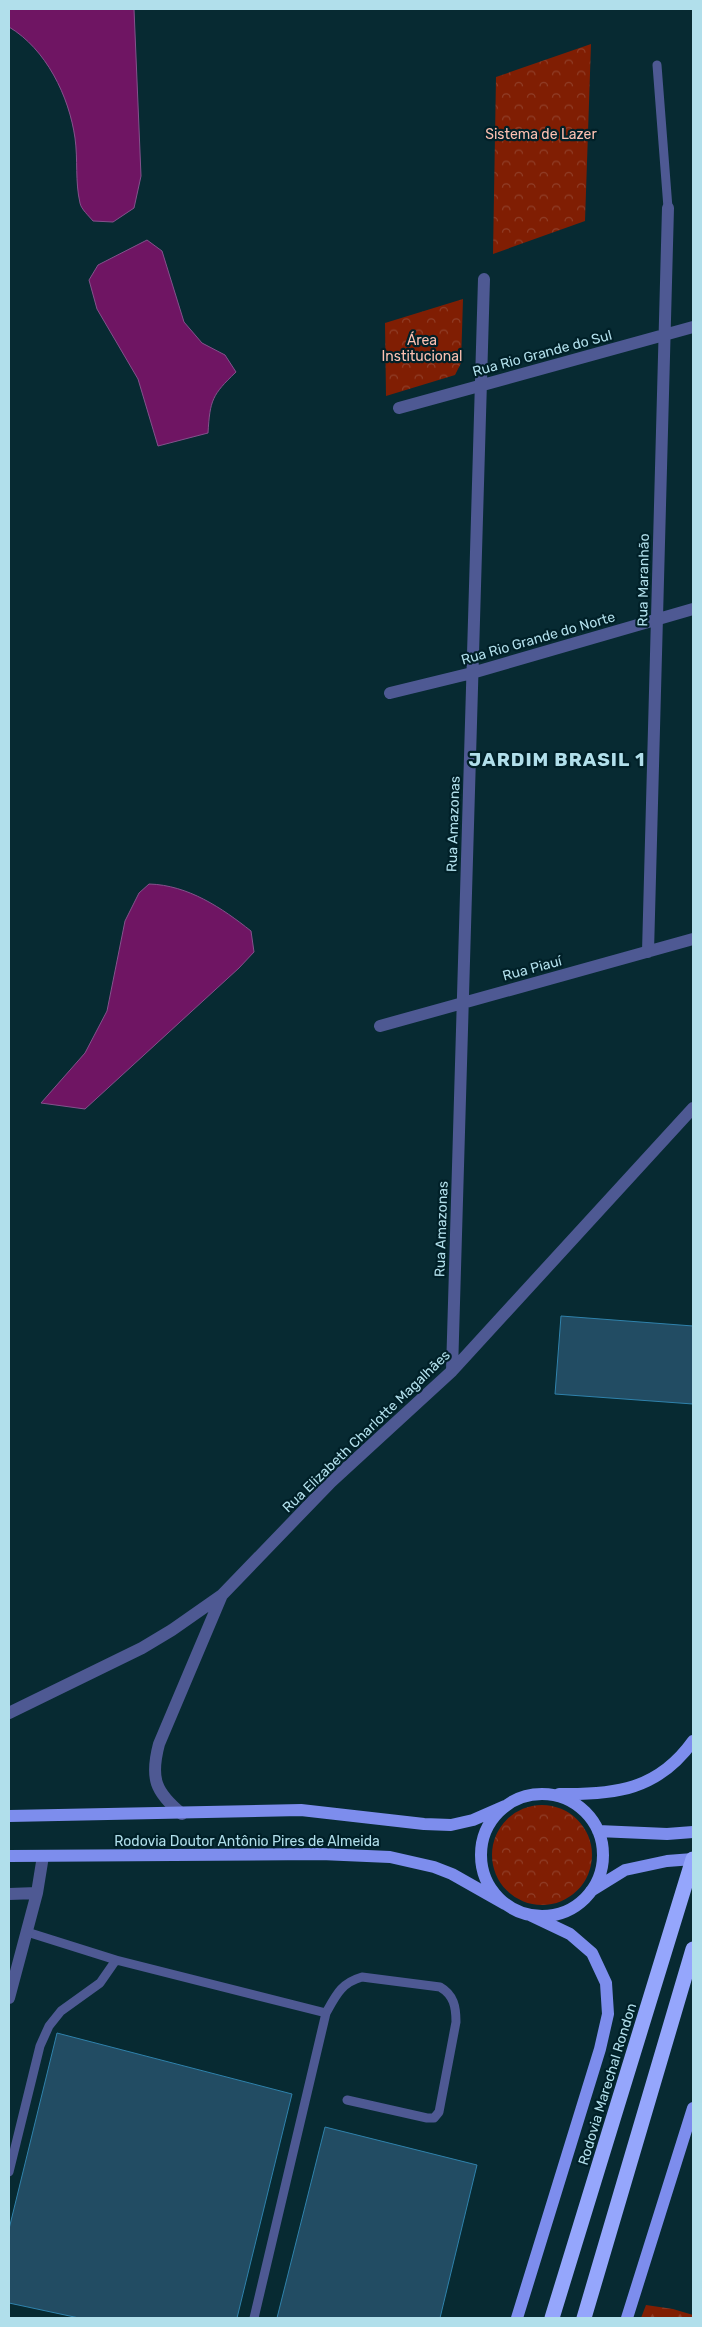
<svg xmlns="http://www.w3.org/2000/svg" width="702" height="2327" font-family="Rubik,sans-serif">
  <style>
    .forest { fill: url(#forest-firs) }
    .park { fill: url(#park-crowns) }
    .water { fill: #6f1563; stroke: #83528c }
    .building { fill: #224c63; stroke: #2f82ac }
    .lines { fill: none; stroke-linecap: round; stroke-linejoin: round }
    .lane { stroke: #4e5993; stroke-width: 9 }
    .street { stroke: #4e5993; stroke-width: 12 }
    .primary { stroke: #7d8ded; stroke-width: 12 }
    .highway { stroke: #95a6fc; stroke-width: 15 }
    .labels { text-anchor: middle; stroke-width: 4.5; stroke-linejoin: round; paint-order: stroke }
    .park-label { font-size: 14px; fill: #fcc0b1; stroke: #002028 }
    .street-label { font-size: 14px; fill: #b1dfeb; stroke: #002028 }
    .district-label { font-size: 19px; font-weight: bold; letter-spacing: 1px; fill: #b1dfeb; stroke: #002028 }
  </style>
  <defs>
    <pattern id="forest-firs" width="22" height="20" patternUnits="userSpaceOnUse" patternTransform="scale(1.25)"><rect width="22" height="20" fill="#801e03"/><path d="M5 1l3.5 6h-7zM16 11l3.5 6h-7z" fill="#903e28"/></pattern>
    <pattern id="park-crowns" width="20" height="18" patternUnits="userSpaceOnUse" patternTransform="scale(1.25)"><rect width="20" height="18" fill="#801e03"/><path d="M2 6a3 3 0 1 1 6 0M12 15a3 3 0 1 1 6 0" fill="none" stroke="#903e28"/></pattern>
  </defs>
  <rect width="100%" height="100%" fill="#072a32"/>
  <path class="forest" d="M 646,2305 L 673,2309 L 693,2315 L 693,2318 L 641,2318 Z"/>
  <path class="park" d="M 591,44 L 585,221 L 493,254 L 496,77 Z
    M 463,299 L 461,363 L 455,375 L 386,396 L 385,323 Z
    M492 1855a50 50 0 1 1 100 0a50 50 0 1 1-100 0Z"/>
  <path class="water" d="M 9,9 L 134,9 L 141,176 L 134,208 L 113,222 L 93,221 C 89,216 81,209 80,203 C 75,182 78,159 75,138 C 69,96 46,49 9,27 Z
    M 147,240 L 162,251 L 184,322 L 202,343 L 225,355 L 236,372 C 212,395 210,400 208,433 L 158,446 L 138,379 L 97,309 L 89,280 L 98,265 Z
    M 149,884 C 188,885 222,908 251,931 L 254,952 L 239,968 L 85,1109 L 41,1103 L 85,1053 L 107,1011 L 125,921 L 139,893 Z"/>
  <path class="building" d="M 561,1316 L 693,1326 L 693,1404 L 555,1394 Z
    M 57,2033 L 292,2094 L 237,2318 L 79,2318 L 9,2303 L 9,2229 Z
    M 325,2127 L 477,2165 L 440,2318 L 277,2318 Z"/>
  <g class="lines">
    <path class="lane" d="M 657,65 L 668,208
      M 27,1932 L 116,1960 L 326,2013 L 254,2318
      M 326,2013 C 336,1995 341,1983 362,1977 L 440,1987 C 454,1995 456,2007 456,2022 L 439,2112 L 434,2118 L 427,2118 L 347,2100
      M 9,2172 L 40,2046 L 49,2026 L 61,2011 L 100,1983 L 116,1960"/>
    <path class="street" d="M 399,408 L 693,327
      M 390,693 L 472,673 L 693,609
      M 648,952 L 668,208
      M 380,1026 L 693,939
      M 452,1371 L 484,279
      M 9,1713 L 142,1648 L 172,1630 L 222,1595 L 331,1482 L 452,1371 L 693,1108
      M 182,1814 C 155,1792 150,1778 159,1744 L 222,1595
      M 9,1894 L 37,1893
      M 9,1998 L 37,1893 L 43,1856"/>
    <path class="primary" d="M 559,1794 C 615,1795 658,1790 693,1741
      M481 1855a61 61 0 1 1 122 0a61 61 0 1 1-122 0Z
      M 9,1816 L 301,1810 L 424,1824 L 451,1825 L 473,1820 L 505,1806
      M 598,1831 L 667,1834 L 693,1832
      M 9,1856 L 321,1854 L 390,1857 L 434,1867 L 452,1874 L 505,1904
      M 591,1891 L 625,1870 L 667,1861 L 693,1859
      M 517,2318 L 600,2049 L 608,2014 L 606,1983 L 592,1953 L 570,1934 L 530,1915
      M 627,2318 L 693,2108"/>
    <path class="highway" d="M 552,2318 L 693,1859
      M 584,2318 L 693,1949"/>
  </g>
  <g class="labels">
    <g class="park-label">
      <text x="541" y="139">Sistema de Lazer</text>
      <text x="422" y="345">Área<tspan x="422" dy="16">Institucional</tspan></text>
    </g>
    <g class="street-label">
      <text transform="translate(542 353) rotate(-15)" y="5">Rua Rio Grande do Sul</text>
      <text transform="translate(643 580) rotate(-89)" y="5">Rua Maranhão</text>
      <text transform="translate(538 638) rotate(-16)" y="5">Rua Rio Grande do Norte</text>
      <text transform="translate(453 824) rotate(-88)" y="5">Rua Amazonas</text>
      <text transform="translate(532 968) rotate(-15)" y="5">Rua Piauí</text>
      <text transform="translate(441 1229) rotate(-88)" y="5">Rua Amazonas</text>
      <text transform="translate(366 1431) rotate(-44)" y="5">Rua Elizabeth Charlotte Magalhães</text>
      <text x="247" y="1846">Rodovia Doutor Antônio Pires de Almeida</text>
      <text transform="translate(607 2084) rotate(-73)" y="5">Rodovia Marechal Rondon</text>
    </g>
    <g class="district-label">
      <text x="557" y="766">JARDIM BRASIL 1</text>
    </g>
  </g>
  <rect width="702" height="2327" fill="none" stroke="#b1dfeb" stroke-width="20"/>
</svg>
